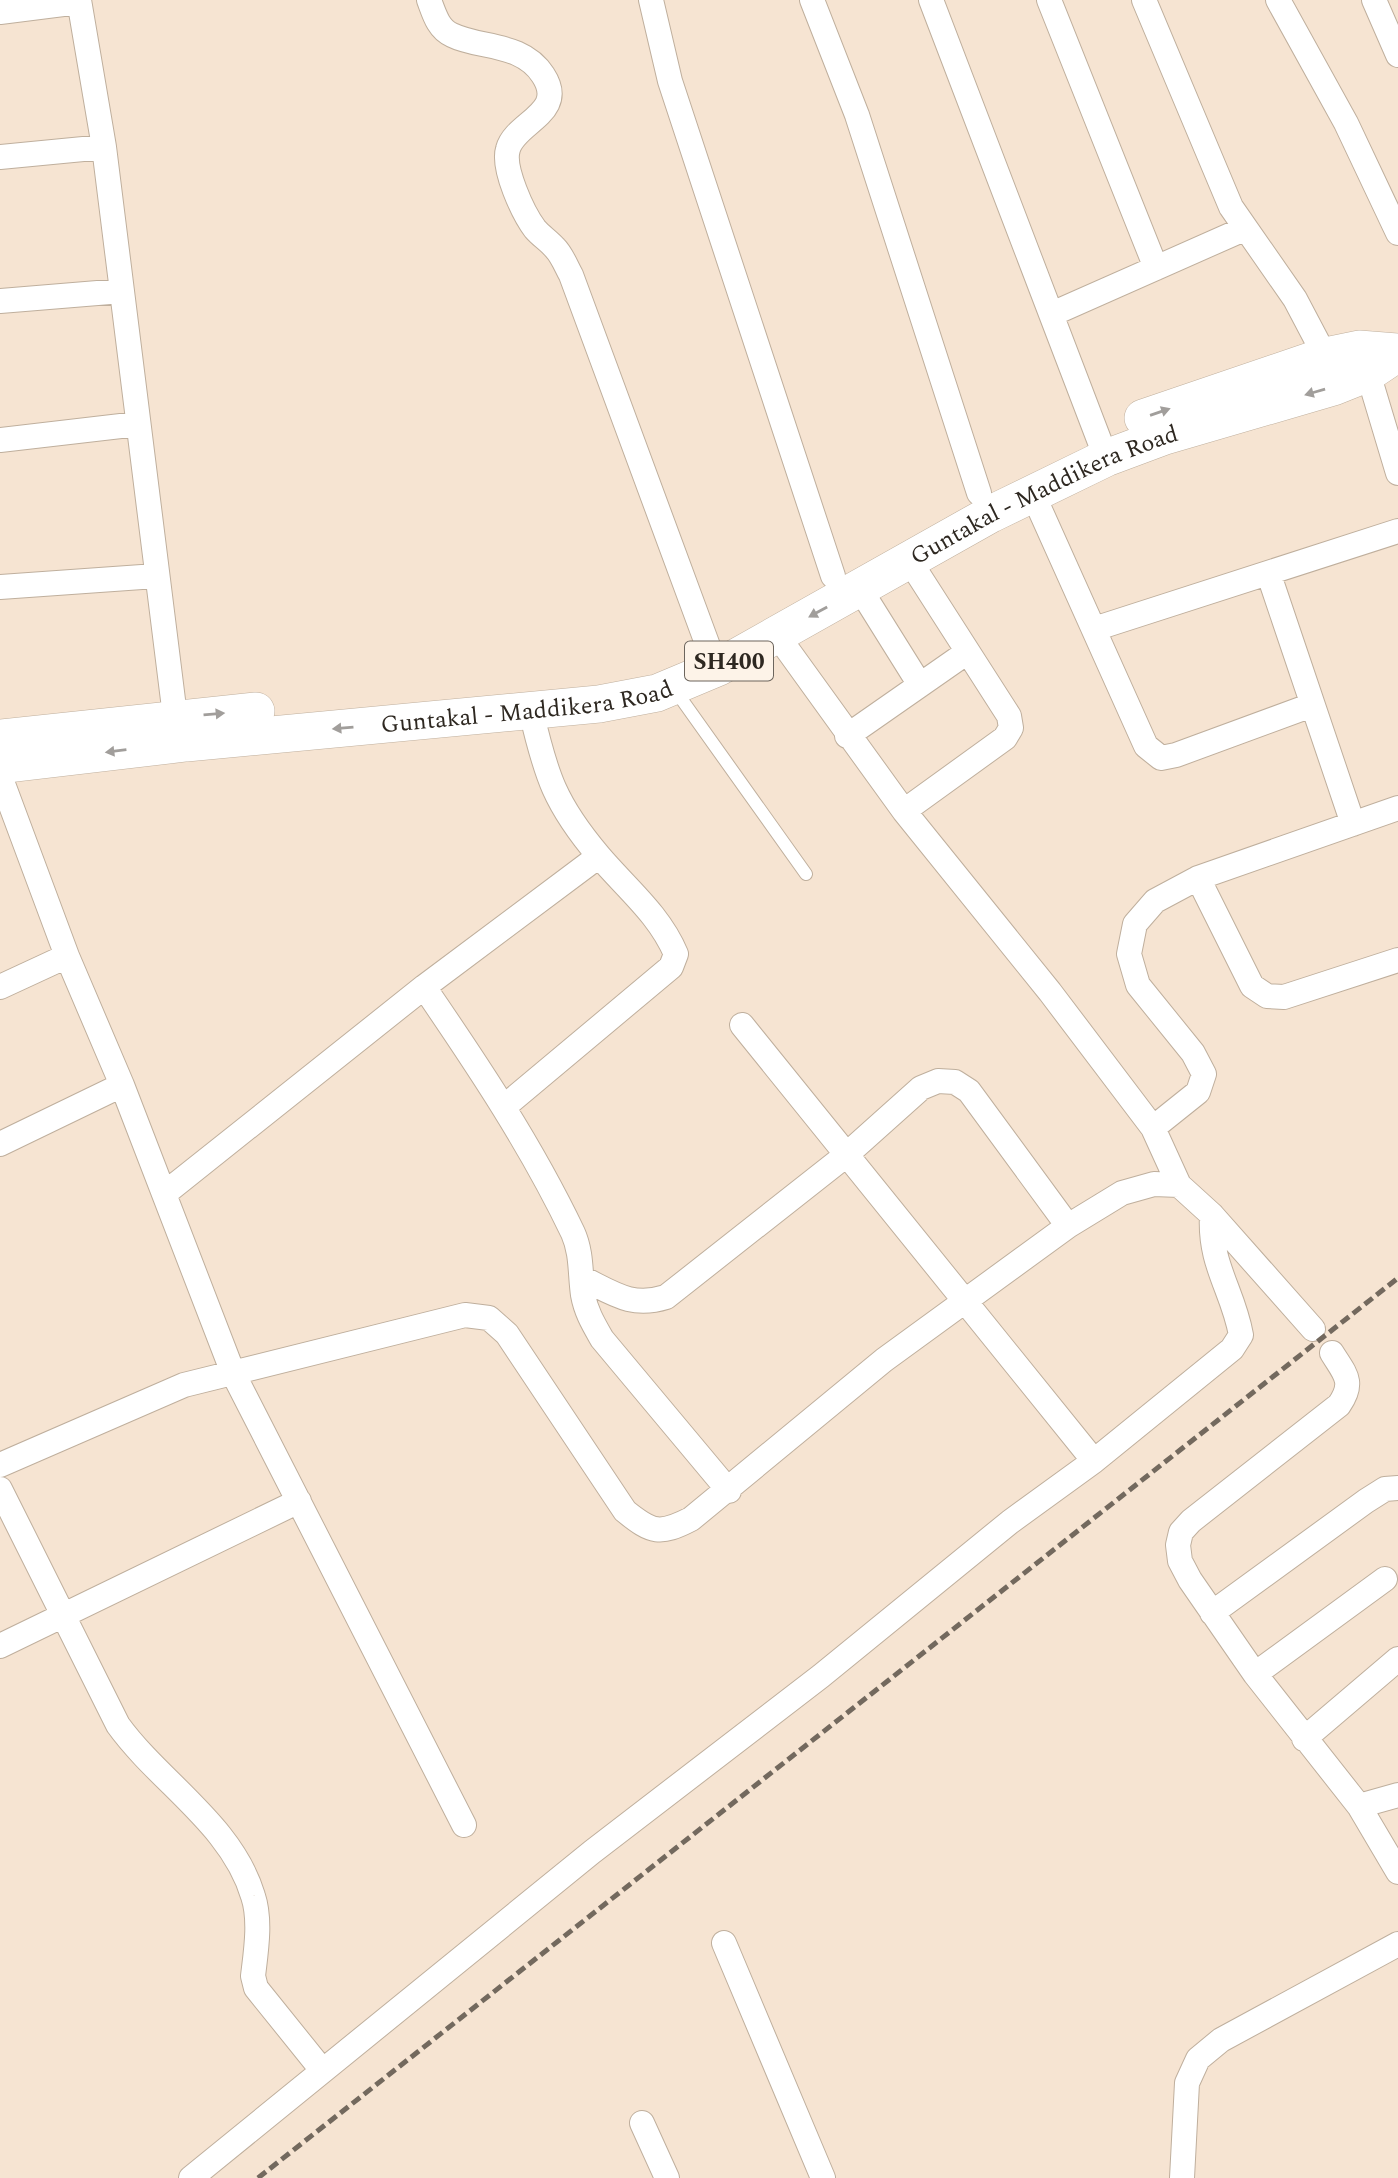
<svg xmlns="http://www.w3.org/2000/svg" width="1398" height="2178" font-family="Spectral,serif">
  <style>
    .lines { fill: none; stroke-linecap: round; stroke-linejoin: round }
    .lane-casing { stroke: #bfaf9d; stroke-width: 14 }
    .street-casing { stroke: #bfaf9d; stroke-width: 26 }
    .primary-casing { stroke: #bfaf9d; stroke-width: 38 }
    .lane { stroke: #fff; stroke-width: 12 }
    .street { stroke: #fff; stroke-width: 24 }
    .primary { stroke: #fff; stroke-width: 37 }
    .rail { stroke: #73695e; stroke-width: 5; stroke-dasharray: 10 5; stroke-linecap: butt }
    .oneway { fill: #a19e9b }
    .labels { text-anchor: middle; stroke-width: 7; stroke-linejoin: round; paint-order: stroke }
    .shield { fill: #fdf3e8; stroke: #6c655d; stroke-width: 2 }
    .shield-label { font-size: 23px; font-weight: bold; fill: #2e2821 }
    .street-label { font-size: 24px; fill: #2e2821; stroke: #fdf3e8 }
  </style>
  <rect width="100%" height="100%" fill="#f6e4d2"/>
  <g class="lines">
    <defs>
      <path id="lane" d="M 675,690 L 806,874"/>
      <path id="street" d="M 79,0 L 104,147 L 177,732
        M 429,0 C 434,13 438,29 452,35 C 480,49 522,42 543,75 C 568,113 515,122 508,149 C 502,168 523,213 535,229 C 541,236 549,241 555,248 C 562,255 566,266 571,275 L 708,646
        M 651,0 L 670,81 L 833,576
        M 812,0 L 857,115 L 979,493
        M 931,0 L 1106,458
        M 1049,0 L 1156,268
        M 1144,0 L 1231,207 L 1295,299 L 1325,356
        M 1278,0 L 1346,123 L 1398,233
        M 1374,0 L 1398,55
        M 0,12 L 79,2
        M 0,157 L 104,147
        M 0,301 L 122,291
        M 1052,314 L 1244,229
        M 1368,373 L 1398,473
        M 0,440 L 138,424
        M 1032,492 L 1146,746 L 1161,758 L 1176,755 L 1312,705
        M 1269,575 L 1353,824
        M 0,587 L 156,576
        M 860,589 L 920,685
        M 1094,629 L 1398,531
        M 777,635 L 904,811 L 1050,992 L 1153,1128 L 1179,1185
        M 847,736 L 966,653
        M 0,776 L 67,956 L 122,1085 L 233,1373 L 464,1825
        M 904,811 L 1005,738 L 1011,728 L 1009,716 L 909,560
        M 1198,878 L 1252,986 L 1267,996 L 1284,997 L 1398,960
        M 0,987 L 67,956
        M 424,987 C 478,1066 531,1145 573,1233 C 582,1253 580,1274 583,1295 C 586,1312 594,1325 602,1339 L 729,1491
        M 742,1025 L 1094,1461
        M 505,1106 L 671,967 L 676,954 C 659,914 627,889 599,856 C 555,804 546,776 531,711
        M 1153,1128 L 1198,1092 L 1204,1074 L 1193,1053 L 1138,985 L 1129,954 L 1135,924 L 1155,901 L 1198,878 L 1398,808
        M 0,1144 L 122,1085
        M 164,1194 L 424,987 L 599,856
        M 582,1278 C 613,1293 631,1308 666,1297 L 845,1156 L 921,1088 L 938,1081 L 955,1082 L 969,1091 L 1068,1226
        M 1332,1353 C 1345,1374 1355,1382 1339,1405 L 1191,1521 L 1181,1532 L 1178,1545 L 1180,1561 L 1190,1580 L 1255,1674 L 1359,1806 L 1398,1872
        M 0,1465 L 184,1385 L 465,1315 L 489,1318 L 507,1334 L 625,1511 C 652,1533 660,1535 691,1519 L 884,1360 L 1068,1226 L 1122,1193 L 1154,1184 L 1179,1185 L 1212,1215 L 1313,1329
        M 0,1489 L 118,1725 C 160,1783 232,1825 253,1896 C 261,1920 256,1951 253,1976 L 256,1988 L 322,2070
        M 1212,1613 L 1366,1501 L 1385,1489 L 1398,1488
        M 0,1646 L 299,1501
        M 1255,1674 L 1385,1579
        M 1304,1739 L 1398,1659
        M 1359,1806 L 1398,1795
        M 724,1943 L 823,2178
        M 642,2123 L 667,2178
        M 191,2178 L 592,1852 L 821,1676 L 1010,1522 L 1094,1461 L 1232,1349 L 1241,1335 C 1233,1290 1209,1265 1212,1215
        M 1182,2178 L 1187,2083 L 1198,2059 L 1221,2040 L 1398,1944"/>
      <g id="primary">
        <path d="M 1143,418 L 1325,356 L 1359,349 L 1398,352"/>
        <path d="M 0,738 L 256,711"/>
        <path id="s1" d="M 0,765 L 186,743 L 599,704 L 657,693 L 719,667 L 991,514 L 1106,458 L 1165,436 L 1333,387 L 1368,373 L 1398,353"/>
      </g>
    </defs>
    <use href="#lane" class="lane-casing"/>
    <use href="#street" class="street-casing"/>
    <use href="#primary" class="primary-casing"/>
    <use href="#lane" class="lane"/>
    <use href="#street" class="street"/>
    <use href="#primary" class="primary"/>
    <path class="rail" d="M 258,2178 L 1398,1278"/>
  </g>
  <defs><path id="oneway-solid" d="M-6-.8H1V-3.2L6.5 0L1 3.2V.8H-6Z" transform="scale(1.75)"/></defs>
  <g class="oneway">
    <use href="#oneway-solid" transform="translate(1315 392) rotate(164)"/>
    <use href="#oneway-solid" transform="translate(1160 412) rotate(-19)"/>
    <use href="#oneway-solid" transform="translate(818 612) rotate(151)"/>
    <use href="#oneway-solid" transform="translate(214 714) rotate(-5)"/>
    <use href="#oneway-solid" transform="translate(343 728) rotate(175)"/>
    <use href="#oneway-solid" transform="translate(116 751) rotate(173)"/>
  </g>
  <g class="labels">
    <rect class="shield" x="685" y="641.5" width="88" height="39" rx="5"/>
    <g class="shield-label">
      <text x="729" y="669">SH400</text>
    </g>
    <g class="street-label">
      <text dy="8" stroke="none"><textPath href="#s1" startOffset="1097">Guntakal - Maddikera Road</textPath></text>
      <text dy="8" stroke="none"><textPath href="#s1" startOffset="530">Guntakal - Maddikera Road</textPath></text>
    </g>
  </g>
</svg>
